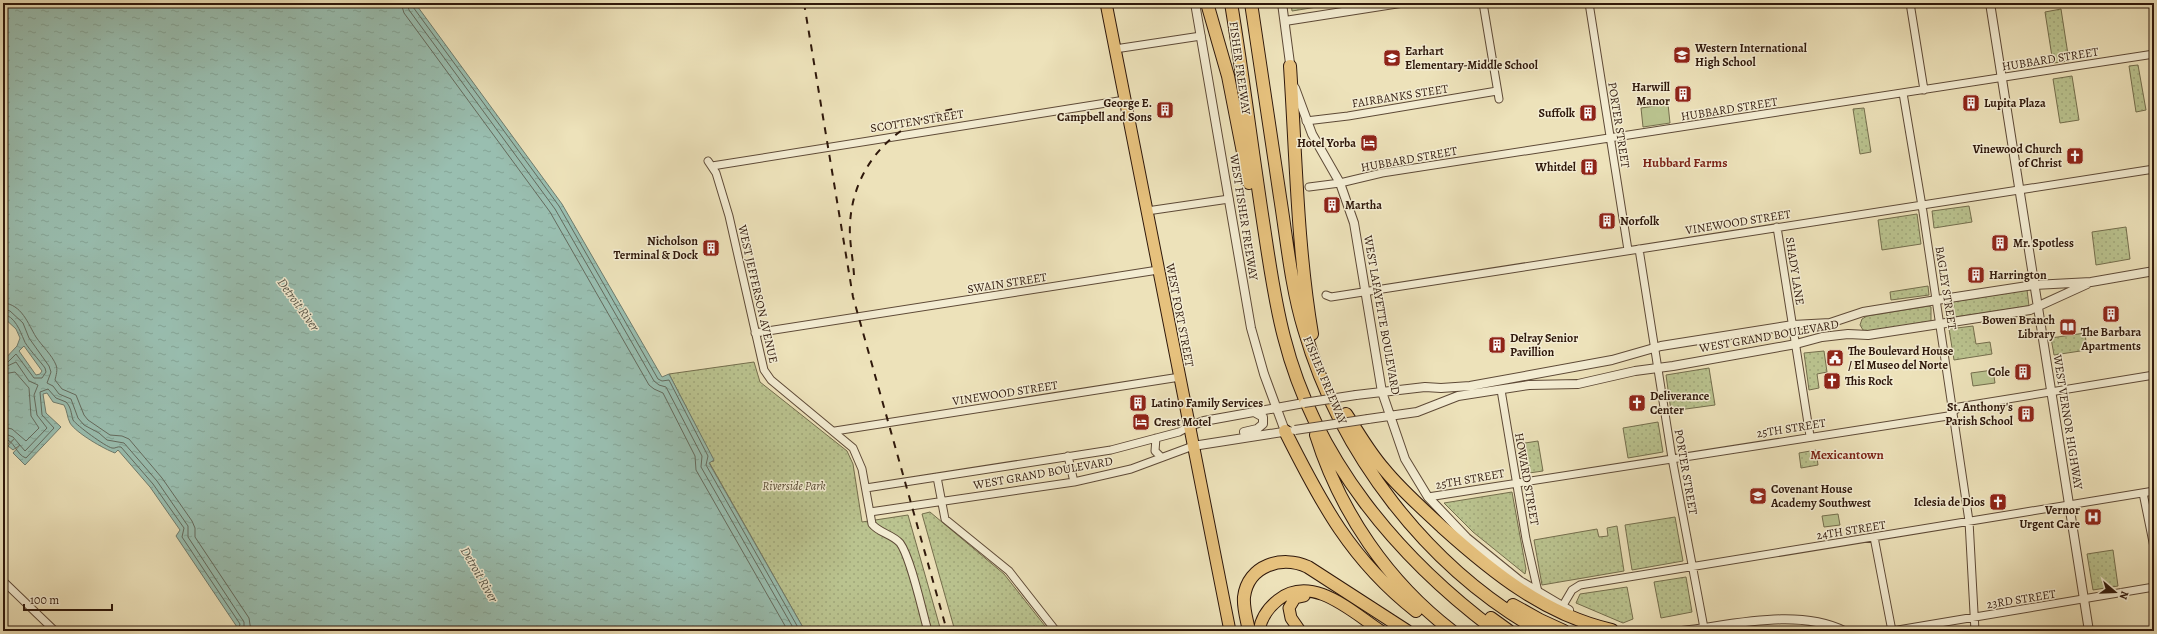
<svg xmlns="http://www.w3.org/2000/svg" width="2157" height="634" font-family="Alegreya,serif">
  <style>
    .grass { fill: url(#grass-dots); stroke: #746e4d }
    .garden { fill: #bac38f; stroke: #746e4d }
    .water { fill: url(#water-ripples); stroke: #6f7c6e; fill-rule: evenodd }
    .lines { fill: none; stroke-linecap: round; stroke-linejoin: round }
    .shore { stroke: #646b5e; stroke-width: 1 }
    .minor-casing { stroke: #5e4a37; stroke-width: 9 }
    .tertiary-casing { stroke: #5e4a37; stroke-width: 10 }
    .primary-casing { stroke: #2f180b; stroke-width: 13 }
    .trunk-casing { stroke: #2f180b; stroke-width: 13 }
    .motorway-casing { stroke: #2f180b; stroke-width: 14 }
    .minor { stroke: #f3ecd2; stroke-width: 7 }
    .tertiary { stroke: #f3ecd2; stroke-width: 8 }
    .primary { stroke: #e6c17d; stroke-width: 11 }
    .trunk { stroke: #e6c17d; stroke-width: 11 }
    .motorway { stroke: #e6c17d; stroke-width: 12 }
    .rail { stroke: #2f180b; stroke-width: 2; stroke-dasharray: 7 7; stroke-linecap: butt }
    .tertiary-bridge-casing { stroke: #5e4a37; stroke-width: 10; stroke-linecap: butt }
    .tertiary-bridge { stroke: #f3ecd2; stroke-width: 8 }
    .labels { text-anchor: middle; stroke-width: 3; stroke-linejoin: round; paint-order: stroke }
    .poi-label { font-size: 12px; font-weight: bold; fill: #2f180b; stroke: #f3ecd2; text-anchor: start }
    .street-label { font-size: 12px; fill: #2f180b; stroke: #f3ecd2 }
    .park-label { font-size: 12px; font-style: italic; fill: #594b33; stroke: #f3ecd2 }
    .neighbourhood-label { font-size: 13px; font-weight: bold; fill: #7a1f14; stroke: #f3ecd2 }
    .water-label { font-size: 13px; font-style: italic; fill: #545245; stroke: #f3ecd2 }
  </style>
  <defs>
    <pattern id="grass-dots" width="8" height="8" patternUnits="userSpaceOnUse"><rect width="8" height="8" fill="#bac38f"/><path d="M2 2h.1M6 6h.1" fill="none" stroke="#a0a77a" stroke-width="1.8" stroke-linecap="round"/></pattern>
    <pattern id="water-ripples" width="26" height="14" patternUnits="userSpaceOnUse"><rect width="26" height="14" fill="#99beb0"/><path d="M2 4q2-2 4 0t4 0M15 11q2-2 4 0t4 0" fill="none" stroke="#84a396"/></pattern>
  </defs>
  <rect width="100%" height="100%" fill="#ede2ba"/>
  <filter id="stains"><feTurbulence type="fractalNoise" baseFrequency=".005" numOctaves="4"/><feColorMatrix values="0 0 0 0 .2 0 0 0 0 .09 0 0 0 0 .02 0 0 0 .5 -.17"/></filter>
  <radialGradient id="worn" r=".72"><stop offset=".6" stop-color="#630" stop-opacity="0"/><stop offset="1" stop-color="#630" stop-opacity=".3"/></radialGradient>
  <path class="grass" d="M 1291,3 L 1342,3 L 1292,11 Z
    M 2061,9 L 2069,61 L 2053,63 L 2045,12 Z
    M 2138,65 L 2146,110 L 2136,112 L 2129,66 Z
    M 2072,76 L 2079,120 L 2060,123 L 2053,79 Z
    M 1864,108 L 1871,152 L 1860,154 L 1853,109 Z
    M 1969,206 L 1972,222 L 1934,228 L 1932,211 Z
    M 1917,214 L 1921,244 L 1882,250 L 1878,220 Z
    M 2126,227 L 2130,259 L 2096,265 L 2092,232 Z
    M 1928,286 L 1929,295 L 1891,300 L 1890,292 Z
    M 2027,290 L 2029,306 L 1948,318 L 1946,303 Z
    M 1929,306 L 1931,307 L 1931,321 L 1869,331 L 1863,330 L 1860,325 L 1862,319 L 1867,316 Z
    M 1973,326 L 1976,344 L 1990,342 L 1992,354 L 1954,360 L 1949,329 Z
    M 2085,333 L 2087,350 L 2054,355 L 2051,338 Z
    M 1824,351 L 1827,372 L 1817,374 L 1819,388 L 1809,390 L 1804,353 Z
    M 754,362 L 760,382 L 847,451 L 853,464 L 862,522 L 908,515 L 941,631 L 805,631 L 709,462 L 714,461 L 669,374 Z
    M 1709,368 L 1715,405 L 1671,411 L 1666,375 Z
    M 1658,422 L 1663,452 L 1628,458 L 1623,428 Z
    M 1538,441 L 1543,471 L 1529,473 L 1525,443 Z
    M 1816,450 L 1818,465 L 1801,468 L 1799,453 Z
    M 1512,492 L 1526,569 L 1525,574 L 1473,532 L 1444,503 Z
    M 930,512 L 1004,574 L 1049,631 L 955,631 L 922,514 Z
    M 1675,517 L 1683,561 L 1632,570 L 1625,525 Z
    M 1617,526 L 1624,571 L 1542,585 L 1534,540 L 1597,529 L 1599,537 L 1608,536 L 1607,528 Z
    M 2113,550 L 2118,586 L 2093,590 L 2087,554 Z
    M 1686,577 L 1692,612 L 1661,618 L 1654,582 Z
    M 1627,587 L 1633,619 L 1623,623 L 1576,603 L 1580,594 Z"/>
  <path class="garden" d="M 1668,104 L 1670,123 L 1643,127 L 1641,108 Z
    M 1993,370 L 1995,383 L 1973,386 L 1971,373 Z
    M 1838,514 L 1840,525 L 1824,527 L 1822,516 Z"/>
  <path class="water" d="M 3,3 L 415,3 L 562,204 L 662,377 L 669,374 L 714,460 L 709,463 L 805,631 L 232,631 L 237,627 L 176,536 L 180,530 L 150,487 L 118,450 L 115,453 C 104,449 76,433 70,423 C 67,417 67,410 64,405 L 53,402 L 47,393 L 43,394 L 46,413 L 61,427 L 25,465 L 13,453 L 20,445 L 13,450 L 8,446 L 14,439 L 7,445 L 3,441 L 7,433 L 6,432 L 3,436 L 3,361 L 17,346 L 20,338 L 16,329 L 3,317 ZM 24,346 L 42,371 L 40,374 L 36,375 L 19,351 Z"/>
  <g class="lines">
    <path class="shore" d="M 401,3 L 404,13 L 550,212 L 649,385 L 654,389 L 663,393 L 695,456 L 696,470 L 788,631
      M 407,3 L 409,10 L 555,209 L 654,381 L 659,385 L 666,387 L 702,456 L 701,467 L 795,631
      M 412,3 L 413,7 L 559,206 L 658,379 L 662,381 L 669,380 L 708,456 L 706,465 L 800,631
      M 3,303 C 22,304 28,324 36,337 C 42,346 52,355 56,365 C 58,370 56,375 55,380 L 62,389 L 76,395 L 84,415 L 88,420 L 110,435 L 122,436 L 129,439 L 162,478 L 192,521 L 195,528 L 195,537 L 249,618 L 251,631
      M 3,309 L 10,311 L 23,323 L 29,338 L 49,366 L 51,372 L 47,383 L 53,386 L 59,394 L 71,399 L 78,418 L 84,425 L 99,433 L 107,440 L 124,443 L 157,481 L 188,526 L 188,537 L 244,622 L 244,631
      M 3,314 C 15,316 20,331 24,340 C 25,345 41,362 45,368 L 46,372 L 42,378 L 34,378 L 16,354 L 7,363 L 3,363
      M 3,368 L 16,362 L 29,381 L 38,385 L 34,395 L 37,415 L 47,428 L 25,451 L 13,437 L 3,433
      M 3,374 L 15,372 L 29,388 L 31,416 L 39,428 L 26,441 L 12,429 L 3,427
      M 3,438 C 15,440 16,455 26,458 L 54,428 L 42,415 L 40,392 L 48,389 L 56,398 L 66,402 C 71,407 71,413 73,420 C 76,425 106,447 112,448 C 115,449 117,446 121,447 L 153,484 L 184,528 L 182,537 L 240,624 L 238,631"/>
    <defs>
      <path id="minor" d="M 1483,3 L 1499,99
        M 1589,3 L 1628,250
        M 1910,3 L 1924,90
        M 1115,49 L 1201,36
        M 1903,93 L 1923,212 L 1969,521 L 1975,631
        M 1306,121 L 1348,116 L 1497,91
        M 708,161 L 716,173 L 729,216 L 764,370 L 771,380 L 853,448 L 862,469 L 872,524 C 879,533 892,534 900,543 C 911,558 922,611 928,631
        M 712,166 L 1125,100
        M 1309,187 L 1340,183 L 1382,173 L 2154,54
        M 1147,211 L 1229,199
        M 1777,227 L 1810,436
        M 1639,249 L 1672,458 L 1704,628
        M 1326,295 L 1331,297 L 2154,169
        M 755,333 L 1158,270
        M 1501,390 L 1526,539 L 1538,592
        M 835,431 L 1180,377
        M 1156,438 L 1155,451 L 1161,457
        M 1068,456 L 1074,482
        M 937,477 L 945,519 L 1009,571 L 1056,631
        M 866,488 L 1111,450 L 1179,432 L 1190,426
        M 2143,493 L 2154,547
        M 1428,497 L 1948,416 L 1959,407 L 2154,375
        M 870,512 L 1074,482 L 1131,469 L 1193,446
        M 1874,537 L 1892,631
        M 3,581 L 55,631
        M 1562,607 L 1572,590 L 1580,585 L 2154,491
        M 1892,631 L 2154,587"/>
      <path id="tertiary" d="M 1195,3 L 1251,328 L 1264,374 L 1285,431
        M 1282,3 L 1291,71
        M 1990,3 L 2089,631
        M 1285,21 L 1400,3
        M 1295,88 L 1312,134 L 1340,183 L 1354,223 L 1382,392 L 1405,459 L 1428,497 L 1467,538 L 1520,581 L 1569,610
        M 1356,395 L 1425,387 L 1441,388 L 1470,386 L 1612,360 L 1661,346 L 1793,325 L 1830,323 L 1863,312 L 1943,299 L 2034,285 L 2091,282 L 2154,271
        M 1368,419 L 1417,412 L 1458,396 L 1529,385 L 1578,384 L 1635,371 L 1673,366 L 1796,344 L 1822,337 L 1848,334 L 1868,335 L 2030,310 L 2087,284
        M 1190,426 L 1204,421 L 1304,403
        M 1244,432 L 1257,429 L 1263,424 L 1263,417 L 1254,412
        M 1193,446 L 1289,431
        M 1682,631 C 1733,625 1798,608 1844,631"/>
      <path id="primary" d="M 1106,3 L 1230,631"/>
      <path id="trunk" d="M 1259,631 C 1261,618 1268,608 1278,600 C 1312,573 1352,612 1381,631
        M 1300,631 L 1291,618 L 1289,608 L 1295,598 L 1304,596"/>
      <path id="motorway" d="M 1207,3 L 1228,76 L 1249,183
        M 1231,3 C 1243,76 1252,149 1263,221 C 1269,260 1274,299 1284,337 C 1315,459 1397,557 1496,631
        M 1251,3 C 1261,68 1270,132 1280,197 C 1287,241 1291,286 1304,329 C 1340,454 1427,567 1540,631
        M 1290,66 C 1296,156 1297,245 1312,334
        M 1346,414 C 1358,432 1369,452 1384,469 C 1401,490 1422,508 1442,527 C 1492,572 1545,615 1612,630
        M 1285,431 C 1321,503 1351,560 1416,611
        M 1316,435 C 1340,512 1388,582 1452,631
        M 1513,605 L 1540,620 L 1564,631
        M 1491,618 L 1509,631
        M 1249,631 C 1247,620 1243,608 1244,597 C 1248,565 1282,555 1308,567 L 1407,631"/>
    </defs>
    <use href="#minor" class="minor-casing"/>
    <use href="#tertiary" class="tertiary-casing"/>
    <use href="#primary" class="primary-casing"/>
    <use href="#trunk" class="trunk-casing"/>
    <use href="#motorway" class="motorway-casing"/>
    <use href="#minor" class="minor"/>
    <use href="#tertiary" class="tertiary"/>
    <use href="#primary" class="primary"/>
    <use href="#trunk" class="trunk"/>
    <use href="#motorway" class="motorway"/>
    <path class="rail" d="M 804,3 L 853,297 L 947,631
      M 854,275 C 853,258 849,241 850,224 C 853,164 897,119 954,109"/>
    <defs>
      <path id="tertiary-bridge" d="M 1304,403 L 1356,395
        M 1295,430 L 1368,419"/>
    </defs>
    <use href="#tertiary-bridge" class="tertiary-bridge-casing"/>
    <use href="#tertiary-bridge" class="tertiary-bridge"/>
  </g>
  <defs>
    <symbol id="school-square" viewBox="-11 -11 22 22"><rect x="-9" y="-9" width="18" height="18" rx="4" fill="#8f2418" stroke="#f3ecd2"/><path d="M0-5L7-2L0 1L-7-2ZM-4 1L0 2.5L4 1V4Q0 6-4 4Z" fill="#fff"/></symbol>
    <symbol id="building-square" viewBox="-11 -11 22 22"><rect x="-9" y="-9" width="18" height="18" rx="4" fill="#8f2418" stroke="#f3ecd2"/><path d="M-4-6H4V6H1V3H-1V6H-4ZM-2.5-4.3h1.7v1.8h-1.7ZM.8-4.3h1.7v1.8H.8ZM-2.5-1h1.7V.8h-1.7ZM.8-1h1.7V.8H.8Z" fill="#fff"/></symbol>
    <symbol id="hotel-square" viewBox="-11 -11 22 22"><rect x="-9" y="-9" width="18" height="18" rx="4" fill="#8f2418" stroke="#f3ecd2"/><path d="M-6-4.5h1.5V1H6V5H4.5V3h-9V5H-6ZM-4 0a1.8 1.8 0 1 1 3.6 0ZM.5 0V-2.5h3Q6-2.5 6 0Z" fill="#fff"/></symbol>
    <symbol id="church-square" viewBox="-11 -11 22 22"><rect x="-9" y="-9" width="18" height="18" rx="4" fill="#8f2418" stroke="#f3ecd2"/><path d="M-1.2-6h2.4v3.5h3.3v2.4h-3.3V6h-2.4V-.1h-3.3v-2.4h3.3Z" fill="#fff"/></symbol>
    <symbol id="library-square" viewBox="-11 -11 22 22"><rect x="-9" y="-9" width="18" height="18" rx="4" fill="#8f2418" stroke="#f3ecd2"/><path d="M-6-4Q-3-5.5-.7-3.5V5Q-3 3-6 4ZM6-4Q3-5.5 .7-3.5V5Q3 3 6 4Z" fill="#fff"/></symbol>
    <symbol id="civic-square" viewBox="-11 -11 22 22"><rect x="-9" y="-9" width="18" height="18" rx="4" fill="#8f2418" stroke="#f3ecd2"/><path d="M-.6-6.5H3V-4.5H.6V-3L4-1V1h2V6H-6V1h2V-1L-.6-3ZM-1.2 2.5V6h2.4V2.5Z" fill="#fff"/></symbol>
    <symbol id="hospital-square" viewBox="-11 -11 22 22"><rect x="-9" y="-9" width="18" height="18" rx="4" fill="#8f2418" stroke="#f3ecd2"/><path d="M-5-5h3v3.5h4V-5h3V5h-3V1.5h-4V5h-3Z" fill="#fff"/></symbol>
  </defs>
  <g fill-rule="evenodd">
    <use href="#school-square" x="1672" y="45" width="20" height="20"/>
    <use href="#school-square" x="1382" y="48" width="20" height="20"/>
    <use href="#building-square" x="1673" y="84" width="20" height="20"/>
    <use href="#building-square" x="1961" y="93" width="20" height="20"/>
    <use href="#building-square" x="1155" y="100" width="20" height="20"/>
    <use href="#building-square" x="1578" y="103" width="20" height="20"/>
    <use href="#hotel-square" x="1359" y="133" width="20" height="20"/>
    <use href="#church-square" x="2065" y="146" width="20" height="20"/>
    <use href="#building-square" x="1579" y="157" width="20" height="20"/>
    <use href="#building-square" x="1322" y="195" width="20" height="20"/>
    <use href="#building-square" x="1597" y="211" width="20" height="20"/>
    <use href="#building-square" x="1990" y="233" width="20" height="20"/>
    <use href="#building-square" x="701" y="238" width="20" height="20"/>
    <use href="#building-square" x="1966" y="265" width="20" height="20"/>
    <use href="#building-square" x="2101" y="304" width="20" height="20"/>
    <use href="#library-square" x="2058" y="317" width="20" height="20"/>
    <use href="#building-square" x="1487" y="335" width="20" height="20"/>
    <use href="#civic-square" x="1825" y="348" width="20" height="20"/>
    <use href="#building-square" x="2013" y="362" width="20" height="20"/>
    <use href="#church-square" x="1822" y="371" width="20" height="20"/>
    <use href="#building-square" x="1128" y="393" width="20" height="20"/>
    <use href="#church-square" x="1627" y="393" width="20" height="20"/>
    <use href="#building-square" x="2016" y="404" width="20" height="20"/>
    <use href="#hotel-square" x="1131" y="412" width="20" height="20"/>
    <use href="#school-square" x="1748" y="486" width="20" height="20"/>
    <use href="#church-square" x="1988" y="492" width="20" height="20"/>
    <use href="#hospital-square" x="2083" y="507" width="20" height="20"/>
  </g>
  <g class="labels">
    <g class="poi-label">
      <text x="1695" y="52">Western International<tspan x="1695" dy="14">High School</tspan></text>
      <text x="1405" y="55">Earhart<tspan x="1405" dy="14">Elementary-Middle School</tspan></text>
      <text x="1670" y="91" text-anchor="end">Harwill<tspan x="1670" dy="14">Manor</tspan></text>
      <text x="1152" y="107" text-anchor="end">George E.<tspan x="1152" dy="14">Campbell and Sons</tspan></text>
      <text x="1984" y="107">Lupita Plaza</text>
      <text x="1575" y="117" text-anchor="end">Suffolk</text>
      <text x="1356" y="147" text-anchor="end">Hotel Yorba</text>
      <text x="2062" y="153" text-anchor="end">Vinewood Church<tspan x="2062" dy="14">of Christ</tspan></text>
      <text x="1576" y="171" text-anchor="end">Whitdel</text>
      <text x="1345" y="209">Martha</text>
      <text x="1620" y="225">Norfolk</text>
      <text x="698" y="245" text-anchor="end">Nicholson<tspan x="698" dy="14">Terminal &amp; Dock</tspan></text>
      <text x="2013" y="247">Mr. Spotless</text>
      <text x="1989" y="279">Harrington</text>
      <text x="2055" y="324" text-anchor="end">Bowen Branch<tspan x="2055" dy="14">Library</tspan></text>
      <text x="2111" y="336" text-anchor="middle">The Barbara<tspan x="2111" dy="14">Apartments</tspan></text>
      <text x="1510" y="342">Delray Senior<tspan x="1510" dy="14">Pavillion</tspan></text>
      <text x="1848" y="355">The Boulevard House<tspan x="1848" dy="14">/ El Museo del Norte</tspan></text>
      <text x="2010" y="376" text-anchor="end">Cole</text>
      <text x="1845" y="385">This Rock</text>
      <text x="1650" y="400">Deliverance<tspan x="1650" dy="14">Center</tspan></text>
      <text x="1151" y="407">Latino Family Services</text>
      <text x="2013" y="411" text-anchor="end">St. Anthony's<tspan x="2013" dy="14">Parish School</tspan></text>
      <text x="1154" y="426">Crest Motel</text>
      <text x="1771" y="493">Covenant House<tspan x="1771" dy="14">Academy Southwest</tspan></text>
      <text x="1985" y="506" text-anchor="end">Iclesia de Dios</text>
      <text x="2080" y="514" text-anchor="end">Vernor<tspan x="2080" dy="14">Urgent Care</tspan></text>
    </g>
    <g class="street-label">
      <text transform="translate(2050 59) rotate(-9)" y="4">HUBBARD STREET</text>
      <text transform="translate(1240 68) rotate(82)" y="4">FISHER FREEWAY</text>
      <text transform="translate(1400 96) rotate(-9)" y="4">FAIRBANKS STEET</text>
      <text transform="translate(1729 109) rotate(-9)" y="4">HUBBARD STREET</text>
      <text transform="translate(917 121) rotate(-9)" y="4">SCOTTEN STREET</text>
      <text transform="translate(1619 125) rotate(81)" y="4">PORTER STREET</text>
      <text transform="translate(1409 159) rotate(-10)" y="4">HUBBARD STREET</text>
      <text transform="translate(1244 217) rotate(81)" y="4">WEST FISHER FREEWAY</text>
      <text transform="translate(1738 222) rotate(-9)" y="4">VINEWOOD STREET</text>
      <text transform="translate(1795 271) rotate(81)" y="4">SHADY LANE</text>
      <text transform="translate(1007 283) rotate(-9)" y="4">SWAIN STREET</text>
      <text transform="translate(1946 288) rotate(81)" y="4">BAGLEY STREET</text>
      <text transform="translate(758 294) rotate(77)" y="4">WEST JEFFERSON AVENUE</text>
      <text transform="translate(1180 315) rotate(79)" y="4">WEST FORT STREET</text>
      <text transform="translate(1382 315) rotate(80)" y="4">WEST LAFAYETTE BOULEVARD</text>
      <text transform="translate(1769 336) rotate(-10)" y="4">WEST GRAND BOULEVARD</text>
      <text transform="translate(1325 380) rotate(67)" y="4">FISHER FREEWAY</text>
      <text transform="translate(1005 393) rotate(-9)" y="4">VINEWOOD STREET</text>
      <text transform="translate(2068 422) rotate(81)" y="4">WEST VERNOR HIGHWAY</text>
      <text transform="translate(1791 428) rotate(-9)" y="4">25TH STREET</text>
      <text transform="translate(1686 472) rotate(80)" y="4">PORTER STREET</text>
      <text transform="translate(1043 473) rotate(-10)" y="4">WEST GRAND BOULEVARD</text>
      <text transform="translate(1470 479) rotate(-10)" y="4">25TH STREET</text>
      <text transform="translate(1527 479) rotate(80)" y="4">HOWARD STREET</text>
      <text transform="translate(1851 530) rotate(-9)" y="4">24TH STREET</text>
      <text transform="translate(2021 599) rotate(-9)" y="4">23RD STREET</text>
    </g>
    <g class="park-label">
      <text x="794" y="490">Riverside Park</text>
    </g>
    <g class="neighbourhood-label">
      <text x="1685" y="167">Hubbard Farms</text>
      <text x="1847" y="459">Mexicantown</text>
    </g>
    <g class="water-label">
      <text transform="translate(299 304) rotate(54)" y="5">Detroit River</text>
      <text transform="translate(480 574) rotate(60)" y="5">Detroit River</text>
    </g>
  </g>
  <rect width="2157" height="634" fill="none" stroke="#ede2ba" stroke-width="16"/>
  <rect x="4" y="4" width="2149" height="626" fill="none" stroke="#2f180b" stroke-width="2"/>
  <rect x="8" y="8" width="2141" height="618" fill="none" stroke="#2f180b"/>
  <g transform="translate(2115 592) rotate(109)" stroke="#f3ecd2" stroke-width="3" paint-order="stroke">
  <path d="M0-3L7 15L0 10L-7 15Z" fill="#2f180b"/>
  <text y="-6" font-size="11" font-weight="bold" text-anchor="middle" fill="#2f180b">N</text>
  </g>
  <path d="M24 604v6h88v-6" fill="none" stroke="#2f180b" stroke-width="2"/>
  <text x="30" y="604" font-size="12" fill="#2f180b" stroke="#f3ecd2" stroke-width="3" paint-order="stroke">100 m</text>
  <rect width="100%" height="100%" filter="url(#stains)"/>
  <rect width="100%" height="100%" fill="url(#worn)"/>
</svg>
